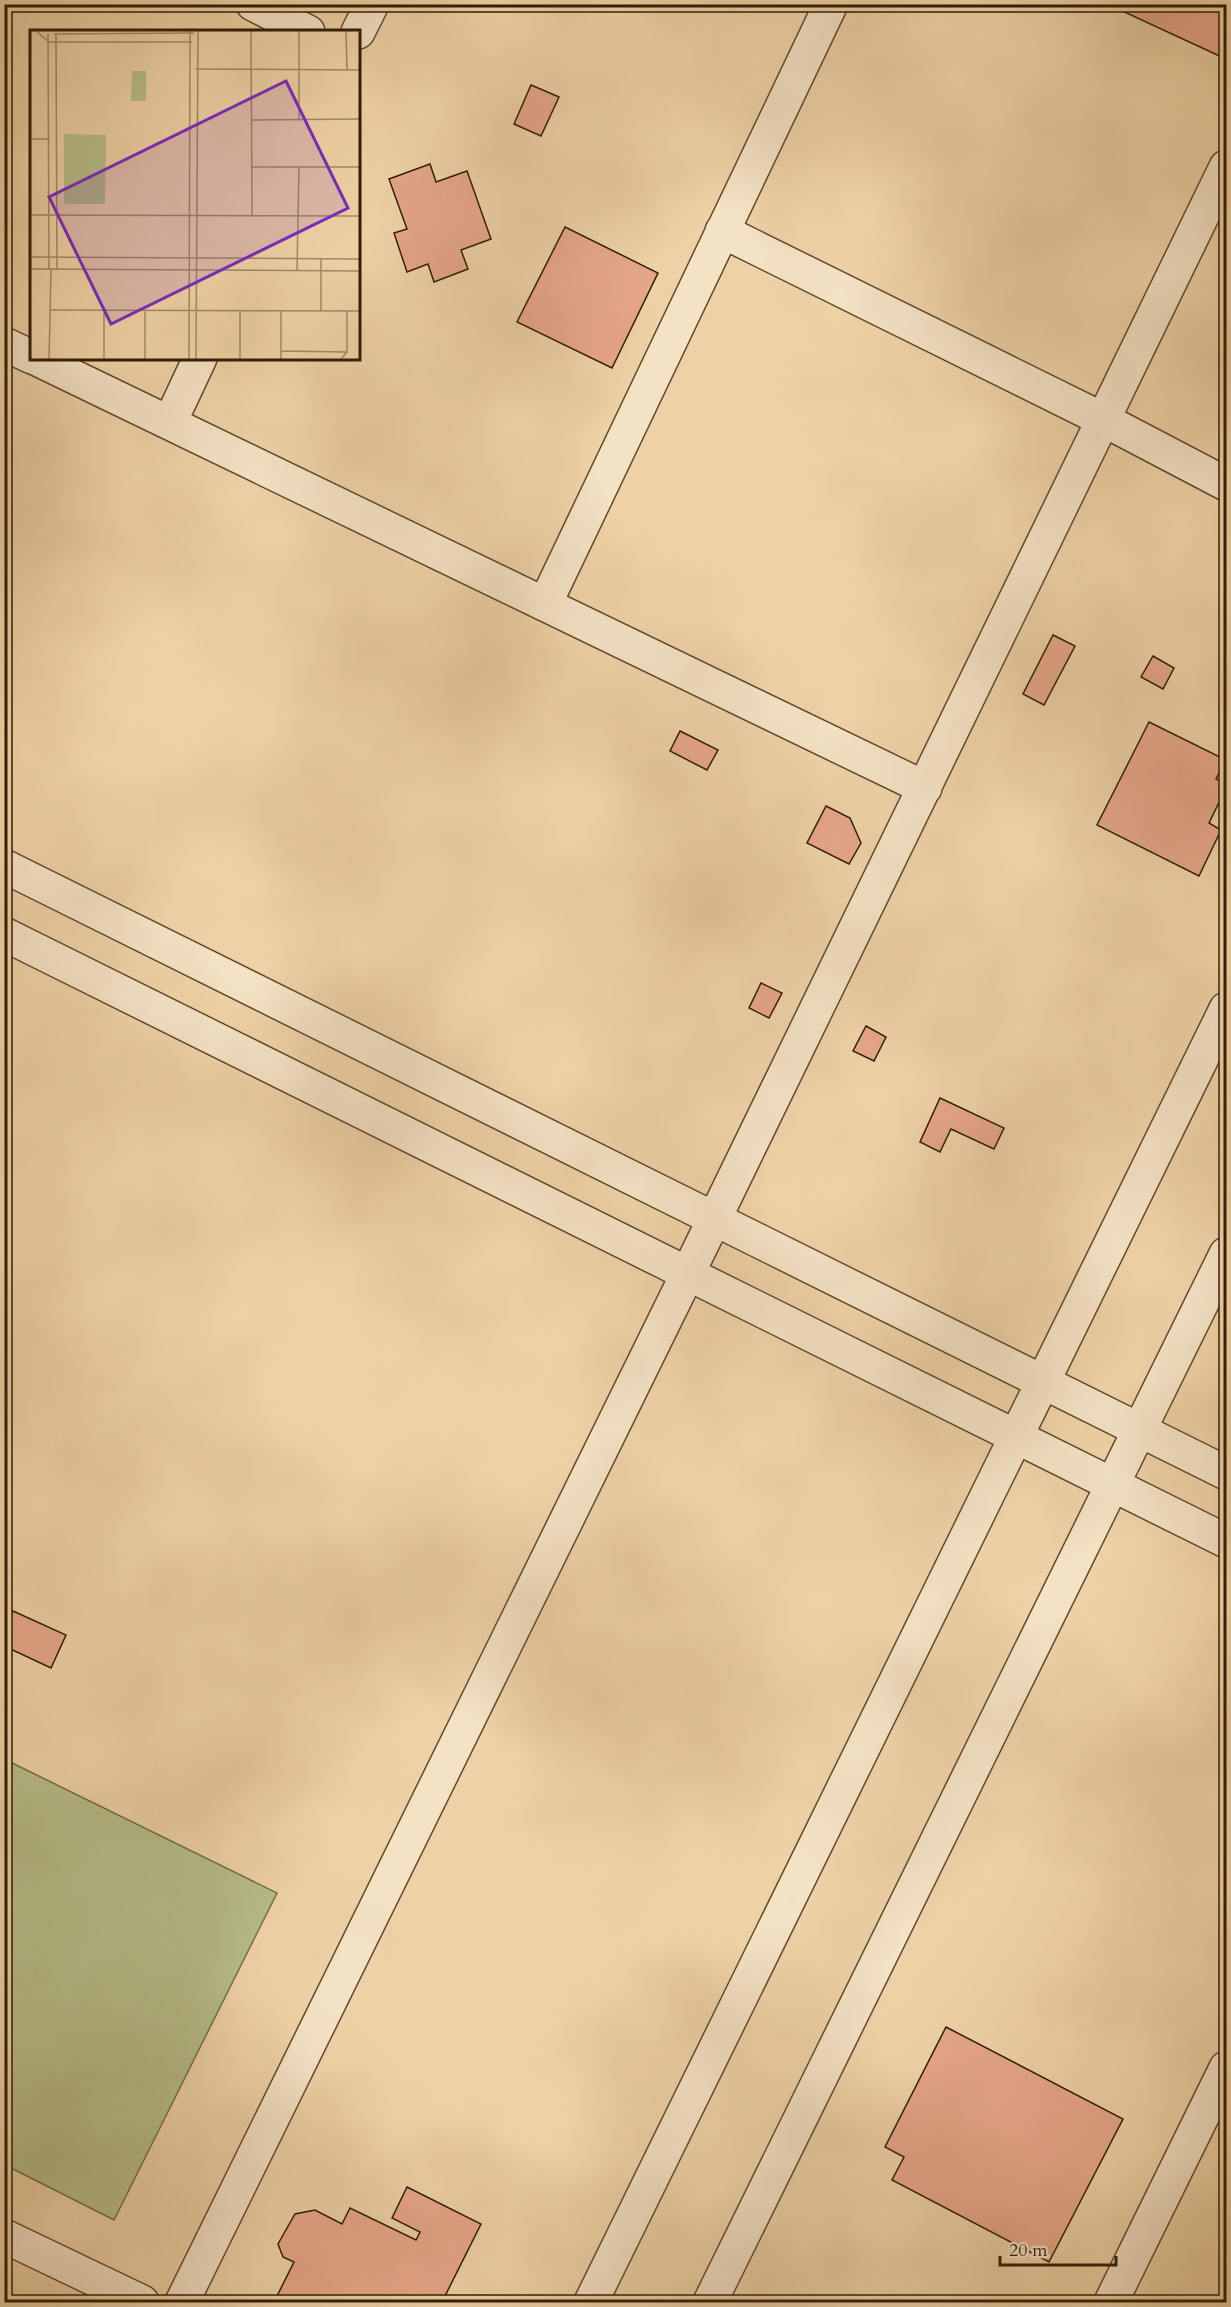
<svg xmlns="http://www.w3.org/2000/svg" width="1231" height="2307" font-family="Cardo,serif">
  <style>
    .green { fill: #b6bd89; stroke: #736d47; stroke-width: 1.5 }
    .building { fill: #e6a789; stroke: #301d05; stroke-width: 1.5 }
    .lines { fill: none; stroke-linecap: round; stroke-linejoin: round }
    .street-casing { stroke: #604a2d; stroke-width: 36 }
    .street { stroke: #f4e2c5; stroke-width: 33 }
    .inset-road { fill: none; stroke: #a28a66; stroke-width: 1.5 }
    .view { fill: #7b2cbf; fill-opacity: 0.15; stroke: #7b2cbf; stroke-width: 3 }
    .inset-edge { fill: none; stroke: #301d05; stroke-width: 3 }
  </style>
  <rect width="100%" height="100%" fill="#eed2a6"/>
  <filter id="stains"><feTurbulence type="fractalNoise" baseFrequency=".00333" numOctaves="4"/><feColorMatrix values="0 0 0 0 .2 0 0 0 0 .09 0 0 0 0 .02 0 0 0 .5 -.17"/></filter>
  <radialGradient id="worn" r=".72"><stop offset=".6" stop-color="#630" stop-opacity="0"/><stop offset="1" stop-color="#630" stop-opacity=".3"/></radialGradient>
  <path class="green" d="M 4,1759 L 277,1893 L 114,2220 L 5,2165 Z"/>
  <path class="building" d="M 1123,4 L 1226,4 L 1226,59 L 1120,10 Z
    M 531,85 L 559,97 L 541,136 L 514,124 Z
    M 430,164 L 436,182 L 467,171 L 491,239 L 461,250 L 468,269 L 434,282 L 428,264 L 407,272 L 394,233 L 407,229 L 389,179 Z
    M 565,227 L 658,273 L 612,368 L 517,322 Z
    M 1053,635 L 1075,646 L 1044,705 L 1023,694 Z
    M 1153,656 L 1174,668 L 1163,689 L 1141,677 Z
    M 1149,722 L 1226,760 L 1216,779 L 1226,784 L 1226,788 L 1209,823 L 1221,830 L 1199,876 L 1097,825 Z
    M 680,731 L 718,750 L 707,770 L 670,751 Z
    M 826,806 L 850,818 L 861,843 L 849,864 L 807,843 Z
    M 761,983 L 782,993 L 769,1018 L 749,1008 Z
    M 866,1026 L 886,1037 L 874,1061 L 853,1051 Z
    M 940,1098 L 1004,1128 L 994,1149 L 951,1129 L 940,1152 L 920,1142 Z
    M 13,1611 L 66,1635 L 51,1668 L 4,1646 L 4,1629 Z
    M 946,2027 L 1123,2119 L 1049,2262 L 892,2180 L 904,2157 L 885,2147 Z
    M 407,2187 L 481,2224 L 442,2302 L 279,2302 L 275,2300 L 294,2262 L 283,2257 L 278,2244 L 295,2214 L 315,2210 L 342,2224 L 350,2208 L 416,2240 L 420,2232 L 392,2218 Z"/>
  <g class="lines">
    <defs>
      <path id="street" d="M 253,4 L 308,32
        M 358,32 L 372,4
        M 722,231 L 1104,420 L 1226,484
        M 4,344 L 32,357
        M 35,358 L 925,788
        M 170,422 L 200,358
        M 545,604 L 831,4
        M 4,866 L 1226,1473
        M 4,934 L 1226,1541
        M 4,2236 L 142,2302
        M 182,2302 L 688,1273 L 1226,167
        M 591,2302 L 1226,1009
        M 710,2302 L 1226,1254
        M 1111,2302 L 1226,2068"/>
    </defs>
    <use href="#street" class="street-casing"/>
    <use href="#street" class="street"/>
  </g>
  <g transform="translate(30 30)">
    <rect width="330" height="330" fill="#eed2a6"/>
    <path d="M 102,41 L 116,41 L 116,71 L 101,71 ZM 34,104 L 76,105 L 75,174 L 34,174 Z" fill="#b6bd89"/>
    <path class="inset-road" d="M 6,1 L 19,12 L 162,12M 221,1 L 222,186M 316,1 L 317,40M 18,4 L 19,239M 24,4 L 164,3M 26,4 L 27,240M 165,39 L 330,40M 269,89 L 269,1M 221,90 L 330,89M 0,109 L 20,109M 222,137 L 330,137M 0,185 L 330,186M 0,227 L 330,229M 0,239 L 330,241M 267,240 L 269,137M 21,280 L 330,281M 74,281 L 74,329M 115,281 L 115,329M 251,281 L 251,329M 291,281 L 291,228M 251,321 L 317,322M 19,329 L 21,239M 159,329 L 160,1M 166,329 L 168,1M 210,329 L 210,281M 311,329 L 317,322 L 317,281"/>
    <path class="view" d="M 256,51 L 318,178 L 81,294 L 19,167 Z"/>
    <rect width="330" height="330" class="inset-edge"/>
  </g>
  <rect width="1231" height="2307" fill="none" stroke="#eed2a6" stroke-width="24"/>
  <rect x="6" y="6" width="1219" height="2295" fill="none" stroke="#301d05" stroke-width="3"/>
  <rect x="12" y="12" width="1207" height="2283" fill="none" stroke="#301d05" stroke-width="1.5"/>
  <path d="M1000 2256v9h116v-9" fill="none" stroke="#301d05" stroke-width="3"/>
  <text x="1009" y="2256" font-size="18" fill="#301d05" stroke="#f4e2c5" stroke-width="4.5" paint-order="stroke">20 m</text>
  <rect width="100%" height="100%" filter="url(#stains)"/>
  <rect width="100%" height="100%" fill="url(#worn)"/>
</svg>
